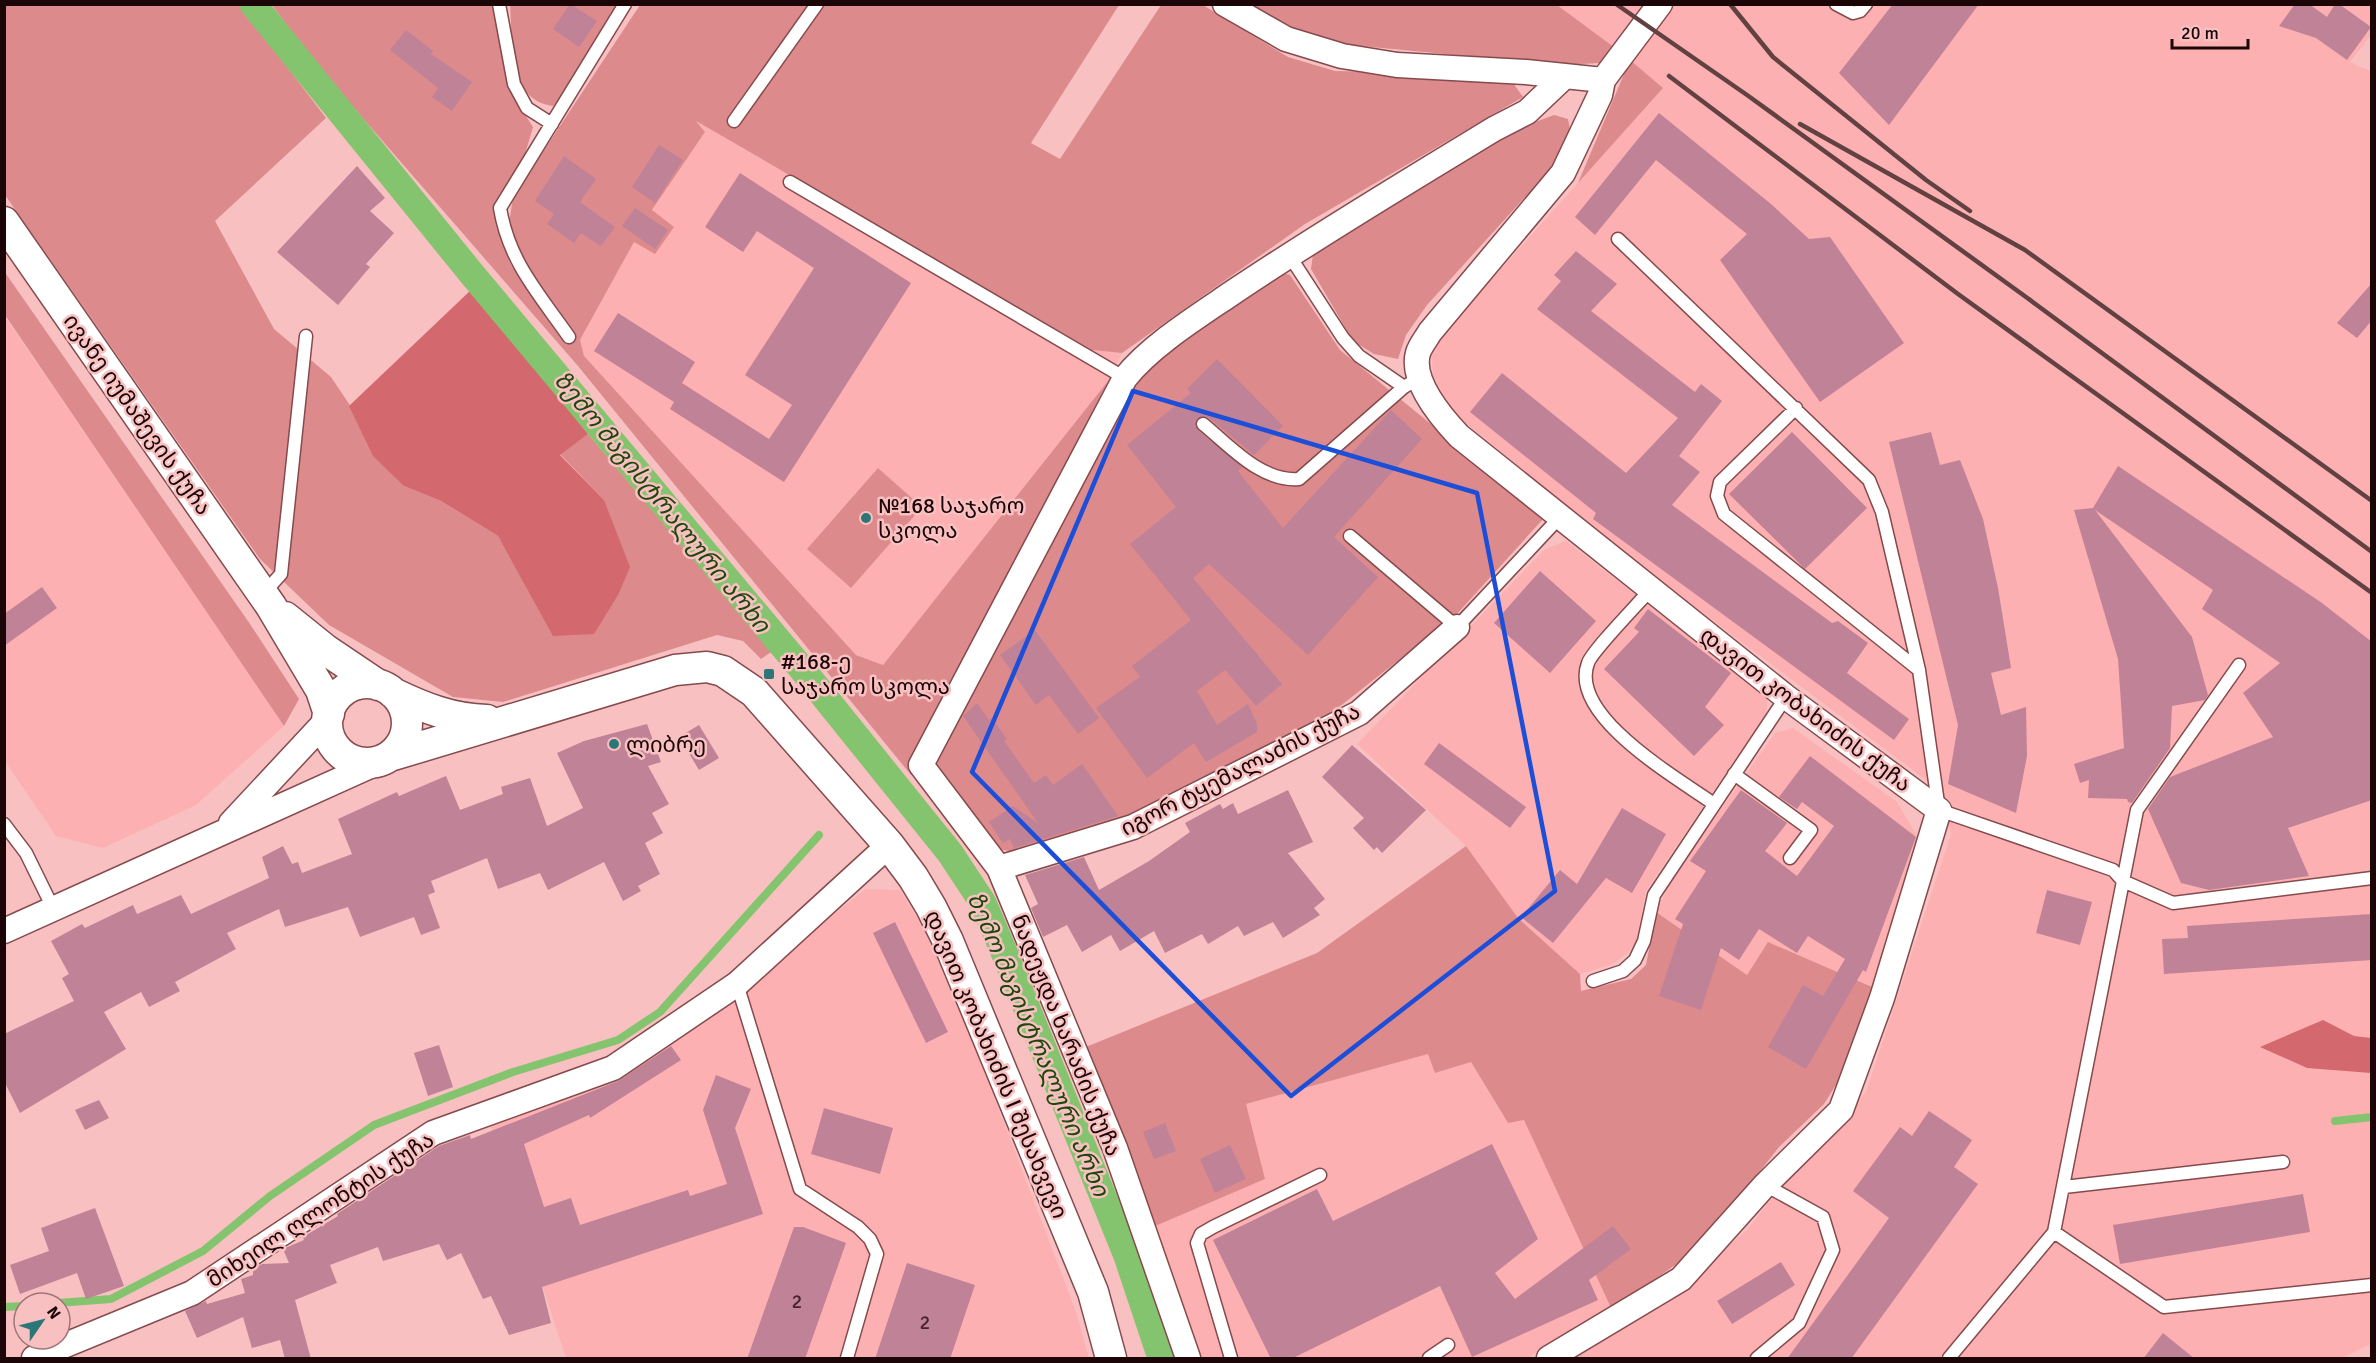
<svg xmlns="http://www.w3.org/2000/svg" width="2376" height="1363" font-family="Signika,'Noto Sans Georgian',sans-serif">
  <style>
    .built { fill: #fdb0b1 }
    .green { fill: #dd8a8c }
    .forest { fill: #d3696f }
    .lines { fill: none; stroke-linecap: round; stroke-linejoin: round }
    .stream { stroke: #85c46e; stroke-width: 8 }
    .canal { stroke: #85c46e; stroke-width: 27 }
    .building { fill: #c08297 }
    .service-casing { stroke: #854a4c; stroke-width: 15 }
    .minor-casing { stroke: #854a4c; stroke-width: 27 }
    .tertiary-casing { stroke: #854a4c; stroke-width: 33 }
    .service { stroke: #fff; stroke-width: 12 }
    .minor { stroke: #fff; stroke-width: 24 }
    .tertiary { stroke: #fff; stroke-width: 30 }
    .rail { stroke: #624142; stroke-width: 4.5 }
    .marked { fill: none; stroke: #1d4ed8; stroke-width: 4.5; stroke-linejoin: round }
    .poi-dot { fill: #2c7678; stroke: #f8c0c1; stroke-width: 2 }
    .labels { text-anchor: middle; stroke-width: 5; stroke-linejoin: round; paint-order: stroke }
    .number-label { font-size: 20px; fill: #44242a }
    .street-label { font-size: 22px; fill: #1b0506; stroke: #f8c0c1 }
    .poi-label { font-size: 22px; fill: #1b0506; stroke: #f8c0c1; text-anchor: start }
    .water-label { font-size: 24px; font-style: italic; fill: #1e470b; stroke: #f8c0c1 }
  </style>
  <rect width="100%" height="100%" fill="#f8c0c1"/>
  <path class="built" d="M 1557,5 L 2371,5 L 2371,35 L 2350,62 L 2372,72 L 2371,1344 L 2342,1358 L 1570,1358 L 1673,1294 L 1747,1230 L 1796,1167 L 1866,1092 L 1951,834 L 1938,789 L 1644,569 L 1450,410 L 1433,374 L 1431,347 L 1663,88 Z
    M 694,120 L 1092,350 L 1122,353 L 1108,381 L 883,665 L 856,655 L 584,357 L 580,341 L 634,242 L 674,227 L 652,211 L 705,132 Z
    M 4,315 L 284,726 L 196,805 L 103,848 L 56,836 L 5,761 Z
    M 1566,541 L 1768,697 L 1766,714 L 1646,891 L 1636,942 L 1628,953 L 1611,965 L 1580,974 L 1518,918 L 1466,846 L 1357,744 L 1545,549 Z
    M 1793,728 L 1897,802 L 1917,836 L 1872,987 L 1768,942 L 1747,975 L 1656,912 L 1673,877 L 1775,733 Z
    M 866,889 L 900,890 L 940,955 L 1075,1309 L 1089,1358 L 566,1358 L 490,1125 L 607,1079 L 780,956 Z
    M 1428,1054 L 1436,1073 L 1471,1062 L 1507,1122 L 1524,1119 L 1612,1310 L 1527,1358 L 1195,1358 L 1153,1227 L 1265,1179 L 1245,1104 Z"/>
  <path class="green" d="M 4,5 L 240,5 L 326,118 L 215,221 L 274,329 L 331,377 L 404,486 L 441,501 L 498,536 L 513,561 L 604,500 L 560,454 L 588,434 L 771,652 L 761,659 L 743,641 L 717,635 L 503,702 L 453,697 L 329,625 L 260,559 L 5,195 Z
    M 272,5 L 493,5 L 524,113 L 533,127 L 522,165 L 495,208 L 500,237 L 511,265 L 567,341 L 574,332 L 519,254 L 509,224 L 513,197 L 640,5 L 1119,5 L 1031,143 L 1060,159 L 1161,5 L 1203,5 L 1288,57 L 1335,71 L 1379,72 L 1513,83 L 1523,97 L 1305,224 L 1122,353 L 1092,350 L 696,121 L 705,132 L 652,210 L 674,227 L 655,254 L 634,242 L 580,340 L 584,356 L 856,655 L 883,665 L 1108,381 L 950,691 L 911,775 L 578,366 L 314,62 Z
    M 510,5 L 618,5 L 561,98 L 553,106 C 507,100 513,41 510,5 Z
    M 1250,5 L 1557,5 L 1615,48 L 1600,63 L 1561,65 L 1330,43 L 1293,30 Z
    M 1630,60 L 1663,88 L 1578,183 Z
    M 1554,115 L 1568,119 L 1571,135 L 1566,152 L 1427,305 L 1406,335 L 1398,359 L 1374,354 L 1353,341 L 1311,269 L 1314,247 L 1517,129 Z
    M 4,271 L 250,624 L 299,699 L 284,726 L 5,315 Z
    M 1275,271 L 1290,275 L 1340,350 L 1545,517 L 1456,615 L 1325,718 L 1140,815 L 1016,852 L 997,849 L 929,771 L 1139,368 Z
    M 878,468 L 922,507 L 851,588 L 807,549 Z
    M 1466,846 L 1518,918 L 1580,974 L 1581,991 L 1631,979 L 1646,965 L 1656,912 L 1747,975 L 1768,942 L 1872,987 L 1849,1064 L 1824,1104 L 1779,1147 L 1727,1213 L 1678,1263 L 1612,1310 L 1524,1120 L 1508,1123 L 1471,1062 L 1435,1073 L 1428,1054 L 1246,1104 L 1265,1179 L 1153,1227 L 1081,1049 L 1317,953 Z"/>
  <path class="forest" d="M 472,289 L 588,434 L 560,455 L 604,500 L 630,567 L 618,595 L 594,634 L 553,636 L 498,536 L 441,501 L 404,486 L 373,456 L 349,406 Z
    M 2323,1020 L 2354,1036 L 2371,1038 L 2371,1073 L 2307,1068 L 2260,1047 Z"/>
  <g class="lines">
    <path class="stream" d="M 2335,1121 L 2372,1117
      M 58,1303 L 111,1299 L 203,1251 L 270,1196 L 374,1125 L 513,1072 L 618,1040 L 660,1012 L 819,835
      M 4,1307 L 24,1306"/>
    <path class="canal" d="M 253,4 L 471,273 L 802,669 L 950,853 L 983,903 L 1007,959 L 1127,1256 L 1161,1358"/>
  </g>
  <path class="building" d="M 570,4 L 597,21 L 579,47 L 553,29 Z
    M 1893,4 L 1979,4 L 1889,125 L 1839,73 Z
    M 2295,4 L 2309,4 L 2327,17 L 2335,4 L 2339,4 L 2371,27 L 2347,60 L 2316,38 L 2279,26 Z
    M 406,30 L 433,51 L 431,54 L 472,82 L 452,111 L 432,97 L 438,88 L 390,50 Z
    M 1659,113 L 1771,204 L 1809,239 L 1830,237 L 1904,343 L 1820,402 L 1720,260 L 1747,234 L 1656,160 L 1595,235 L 1575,217 Z
    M 659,145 L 683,160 L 655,203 L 632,187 Z
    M 564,156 L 596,179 L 580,202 L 615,227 L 601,246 L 581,233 L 574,243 L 547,224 L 554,214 L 535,201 Z
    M 357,166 L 385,198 L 370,211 L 394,233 L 366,264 L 370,267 L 338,305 L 277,252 Z
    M 740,173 L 911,283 L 784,482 L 670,409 L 674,402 L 594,351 L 618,313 L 695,362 L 682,383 L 769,439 L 792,405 L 745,375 L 814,268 L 757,231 L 743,252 L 705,227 Z
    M 635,208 L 668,230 L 655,249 L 622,226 Z
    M 1576,251 L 1617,284 L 1591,311 L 1695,392 L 1701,384 L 1722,401 L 1679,456 L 1700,472 L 1672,505 L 1832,623 L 1838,621 L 1868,643 L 1847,673 L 1909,719 L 1894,740 L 1593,519 L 1596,513 L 1470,412 L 1502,373 L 1626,473 L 1678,418 L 1537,309 L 1561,281 L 1554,275 Z
    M 2372,283 L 2372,320 L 2357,338 L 2337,323 Z
    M 1217,359 L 1283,426 L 1254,455 L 1208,417 L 1197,418 L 1195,427 L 1242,467 L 1238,471 L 1283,528 L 1391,410 L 1422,439 L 1334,537 L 1378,577 L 1308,655 L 1209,564 L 1193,578 L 1282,684 L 1256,706 L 1225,670 L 1197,691 L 1217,725 L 1248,704 L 1257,724 L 1257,732 L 1206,762 L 1194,743 L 1147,778 L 1096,708 L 1140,677 L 1132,666 L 1191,620 L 1130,544 L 1176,507 L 1127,445 L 1191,393 L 1187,389 Z
    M 1792,432 L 1867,508 L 1805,569 L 1729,494 Z
    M 1931,432 L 1940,465 L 1960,460 L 1983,519 L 1998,588 L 2011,668 L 1991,673 L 2001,715 L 2026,707 L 2027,756 L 2016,813 L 1948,784 L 1958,725 L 1889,442 Z
    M 2118,466 L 2322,603 L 2372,642 L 2372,800 L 2288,828 L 2309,876 L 2209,890 L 2181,883 L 2148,809 L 2170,777 L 2273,737 L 2243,693 L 2280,663 L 2202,609 L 2213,590 L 2095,510 L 2192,637 L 2208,695 L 2205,700 L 2172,706 L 2170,748 L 2132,803 L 2128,802 L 2127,799 L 2088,798 L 2089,780 L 2080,783 L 2074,764 L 2124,748 L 2118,659 L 2074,510 L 2093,508 Z
    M 1540,571 L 1596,621 L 1550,673 L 1494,623 Z
    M 42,587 L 57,608 L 4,646 L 4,614 Z
    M 1648,609 L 1731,673 L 1705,707 L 1724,725 L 1694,756 L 1604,669 L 1639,632 L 1634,628 Z
    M 1035,630 L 1099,718 L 1078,734 L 1049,695 L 1036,705 L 1000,655 Z
    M 977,703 L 989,720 L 992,718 L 1007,739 L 1004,741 L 1034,783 L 1046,775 L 1053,785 L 1082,764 L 1118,816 L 1014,848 L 1010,839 L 1003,843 L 989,822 L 1013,806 L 1038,823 L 963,716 Z
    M 647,724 L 661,762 L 648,766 L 669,804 L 652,813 L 663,833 L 645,843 L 660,874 L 638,886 L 641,891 L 623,901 L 604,862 L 548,890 L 540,873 L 498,889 L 487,858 L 431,881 L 435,892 L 428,895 L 440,928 L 421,935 L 414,917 L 360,937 L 348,907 L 285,927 L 279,909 L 227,933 L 236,949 L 175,982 L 180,991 L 149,1007 L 141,992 L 104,1012 L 126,1049 L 20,1113 L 4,1081 L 4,1034 L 74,1001 L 62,978 L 69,974 L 51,941 L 82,924 L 85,928 L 133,905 L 137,914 L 181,895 L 191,914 L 269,878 L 262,857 L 283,846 L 292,864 L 298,862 L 302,873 L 352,854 L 338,819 L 397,792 L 399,796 L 446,776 L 460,810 L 503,794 L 501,787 L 530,778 L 547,826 L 583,808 L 557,753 L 584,741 Z
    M 699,725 L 719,758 L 699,770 L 679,737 Z
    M 1439,743 L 1526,807 L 1510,828 L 1424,764 Z
    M 1352,745 L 1426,810 L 1382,853 L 1377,847 L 1374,850 L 1353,828 L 1364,818 L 1322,777 Z
    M 1810,756 L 1916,837 L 1866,972 L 1863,970 L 1806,1069 L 1768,1047 L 1803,985 L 1823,996 L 1845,959 L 1808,936 L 1797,953 L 1759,929 L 1739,960 L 1721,948 L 1701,1010 L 1659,996 L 1683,924 L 1675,919 L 1706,871 L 1690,861 L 1741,790 L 1787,823 L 1765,851 L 1797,876 L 1834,826 L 1802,802 L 1797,809 L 1779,797 Z
    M 1288,790 L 1313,842 L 1288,853 L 1325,899 L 1314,908 L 1320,915 L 1283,938 L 1273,922 L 1244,936 L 1238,926 L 1208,944 L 1202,934 L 1165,953 L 1154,931 L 1120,951 L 1111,935 L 1082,952 L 1067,925 L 1043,937 L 1031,908 L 1038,904 L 1025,875 L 1084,857 L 1099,890 L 1149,861 L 1190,832 L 1185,823 L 1220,804 L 1223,809 L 1233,803 L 1238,814 Z
    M 1622,808 L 1666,834 L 1632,893 L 1606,878 L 1553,943 L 1521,917 L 1560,870 L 1577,884 Z
    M 2047,890 L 2092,902 L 2080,945 L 2036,933 Z
    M 2372,914 L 2372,960 L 2164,974 L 2162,939 L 2188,938 L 2187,926 Z
    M 895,922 L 948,1032 L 926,1043 L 873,933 Z
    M 439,1045 L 453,1087 L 428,1096 L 414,1053 Z
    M 671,1046 L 681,1060 L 590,1118 L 589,1115 L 524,1144 L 544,1207 L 571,1198 L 580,1225 L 688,1190 L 690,1196 L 727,1184 L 703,1110 L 716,1075 L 751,1089 L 735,1128 L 763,1214 L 542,1287 L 551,1323 L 509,1335 L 491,1296 L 483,1299 L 461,1253 L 447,1260 L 439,1244 L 383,1261 L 378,1247 L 330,1265 L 337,1283 L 295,1300 L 311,1359 L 285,1359 L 280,1340 L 252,1348 L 243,1317 L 197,1338 L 185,1311 L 206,1301 L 207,1304 L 245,1293 L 241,1279 L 253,1275 L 253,1269 L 262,1264 L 289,1263 L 283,1249 L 304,1240 L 303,1237 L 338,1216 L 337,1214 L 439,1146 L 470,1135 L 471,1139 L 618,1081 Z
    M 99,1100 L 109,1118 L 85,1130 L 75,1110 Z
    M 824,1108 L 893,1128 L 880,1174 L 811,1154 Z
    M 1929,1111 L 1972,1140 L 1954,1167 L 1978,1184 L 1851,1359 L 1787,1359 L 1889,1218 L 1853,1191 L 1900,1127 L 1912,1136 Z
    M 1165,1123 L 1176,1151 L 1154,1159 L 1143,1132 Z
    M 1492,1144 L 1538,1239 L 1495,1273 L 1515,1299 L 1613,1226 L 1631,1249 L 1589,1280 L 1598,1300 L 1472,1357 L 1440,1286 L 1291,1359 L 1271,1359 L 1213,1240 L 1317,1189 L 1333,1221 Z
    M 1230,1145 L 1246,1179 L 1215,1193 L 1200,1159 Z
    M 2303,1194 L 2310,1232 L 2120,1264 L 2113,1225 Z
    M 95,1208 L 124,1286 L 86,1299 L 77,1273 L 20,1294 L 10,1265 L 49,1251 L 41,1228 Z
    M 794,1227 L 803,1227 L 846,1243 L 805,1359 L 747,1359 Z
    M 1781,1262 L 1795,1285 L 1732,1324 L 1717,1301 Z
    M 907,1263 L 975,1285 L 950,1359 L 875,1359 Z
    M 2163,1333 L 2195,1359 L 2143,1359 Z"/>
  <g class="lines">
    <defs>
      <path id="service" d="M 499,4 L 514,84 L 527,108 L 552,124
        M 1836,4 L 1853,13 L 1860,11 L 1866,4
        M 734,121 L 817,4
        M 790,182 L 1125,378
        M 1618,239 L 1869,480 L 1882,512 L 1919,670 L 1939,810 L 2113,870 L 2123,881 L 2173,903 L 2372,878
        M 1289,255 L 1343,338 L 1359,356 L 1404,387
        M 569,337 C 539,294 509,262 500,208 L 625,4
        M 1796,408 L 1720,482 L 1717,496 L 1724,514 L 1919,670
        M 1203,424 C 1230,446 1261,482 1299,479 L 1404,387 L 1421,377
        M 1350,536 L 1457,627 L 1560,517
        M 1651,589 C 1639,603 1592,651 1588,663 C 1568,716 1679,779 1714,804
        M 263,594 L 281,574 L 306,336
        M 1734,774 L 1811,830 L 1790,858
        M 4,824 L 26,853 L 53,908
        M 1593,981 L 1623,971 L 1635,960 L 1644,941 L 1654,895 L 1786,697
        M 737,984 L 800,1189 L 858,1227 L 870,1239 L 877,1254 L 847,1358
        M 2064,1187 L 2283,1162
        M 2054,1232 L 2164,1307 L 2372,1285
        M 1231,1358 L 1197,1243 L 1201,1234 L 1213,1227 L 1320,1175
        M 1429,1358 L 1448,1345
        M 1757,1358 L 1799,1323 L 1833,1250 L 1823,1217 L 1765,1185
        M 1949,1358 L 2054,1232 L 2137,810 L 2239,665"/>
      <path id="minor" d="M 1225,4 L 1286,39 L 1342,56 L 1397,65 L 1526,72 L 1603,80
        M 231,823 L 327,720
        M 999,868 L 1133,827 L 1359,713 L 1457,627
        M 4,931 L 379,762
        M 34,1358 L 192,1293 L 433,1133 L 613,1068 L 737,984 L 889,845
        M 1188,1358 L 1115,1148 L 999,868 L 921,765 L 1125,378 C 1151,345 1200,315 1235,291 C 1320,234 1407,182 1494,129 L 1527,112 L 1565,76
        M 1549,1358 L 1681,1279 L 1765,1185 L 1841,1110 L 1882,998 L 1939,810 L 1786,697 L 1459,436 C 1442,418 1410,381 1418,353 C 1420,346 1426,339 1430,332 L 1563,173 L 1600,95 L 1603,80 L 1660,4"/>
      <path id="tertiary" d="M 4,222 L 271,606 L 321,690 L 329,714
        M 285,617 L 326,650 L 378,685
        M327 723a40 40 0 1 1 80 0a40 40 0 1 1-80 0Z
        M 393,693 C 424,708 452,719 487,720
        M 390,756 L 675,670 L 707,667 L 723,671 L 754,692 L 889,845 L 913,877 L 931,907 L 948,941 L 1093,1292 L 1111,1358"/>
    </defs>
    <use href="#service" class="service-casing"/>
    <use href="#minor" class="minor-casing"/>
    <use href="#tertiary" class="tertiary-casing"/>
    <use href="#service" class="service"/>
    <use href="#minor" class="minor"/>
    <use href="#tertiary" class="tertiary"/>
    <path class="rail" d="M 1616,4 L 1747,95 L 2026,297 L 2372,552
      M 1730,4 L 1773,57 L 1926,180 L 1970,211
      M 1669,76 L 1958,294 L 2372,593
      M 1800,124 L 2025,250 L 2372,501"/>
  </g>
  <path class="marked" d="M 1133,391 L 1477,493 L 1555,891 L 1291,1096 L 972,772 Z"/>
  <g class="poi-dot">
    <circle cx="866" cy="518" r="6"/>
    <rect x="763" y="668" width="12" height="12" rx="3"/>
    <circle cx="614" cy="744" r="6"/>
  </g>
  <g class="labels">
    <g class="number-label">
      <text x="797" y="1308">2</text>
      <text x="925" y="1329">2</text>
    </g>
    <g class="street-label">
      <text transform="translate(138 414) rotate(55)" y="8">ივანე იუმაშევის ქუჩა</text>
      <text transform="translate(1806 709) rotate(37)" y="8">დავით კობახიძის ქუჩა</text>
      <text transform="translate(1240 769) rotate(-27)" y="8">იგორ ტყემალაძის ქუჩა</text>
      <text transform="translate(1067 1035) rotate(68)" y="8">ნადეჟდა ხარაძის ქუჩა</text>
      <text transform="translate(997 1064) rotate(67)" y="8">დავით კობახიძის I შესახვევი</text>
      <text transform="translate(320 1209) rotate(-33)" y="8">მიხეილ ღლონტის ქუჩა</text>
    </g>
    <g class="poi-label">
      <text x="878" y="513">№168 საჯარო<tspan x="878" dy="25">სკოლა</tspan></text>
      <text x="781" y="669">#168-ე<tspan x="781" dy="25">საჯარო სკოლა</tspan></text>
      <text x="626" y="752">ლიბრე</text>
    </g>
    <g class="water-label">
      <text transform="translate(662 502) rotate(51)" y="8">ზემო მაგისტრალური არხი</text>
      <text transform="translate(1038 1044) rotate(67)" y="8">ზემო მაგისტრალური არხი</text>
    </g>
  </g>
  <rect width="2376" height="1363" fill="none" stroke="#1b0506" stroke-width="12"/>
  <g transform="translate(42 1321) rotate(55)"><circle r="28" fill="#f8c0c1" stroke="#a07576" stroke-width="1.5"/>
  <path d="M0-4.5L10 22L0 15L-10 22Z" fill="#2c7678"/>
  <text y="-9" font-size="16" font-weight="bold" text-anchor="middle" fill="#1b0506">N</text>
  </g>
  <path d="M2172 39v9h76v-9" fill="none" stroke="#1b0506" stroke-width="3"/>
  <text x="2181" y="39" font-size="18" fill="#1b0506" stroke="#f8c0c1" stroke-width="4.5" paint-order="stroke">20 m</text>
</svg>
